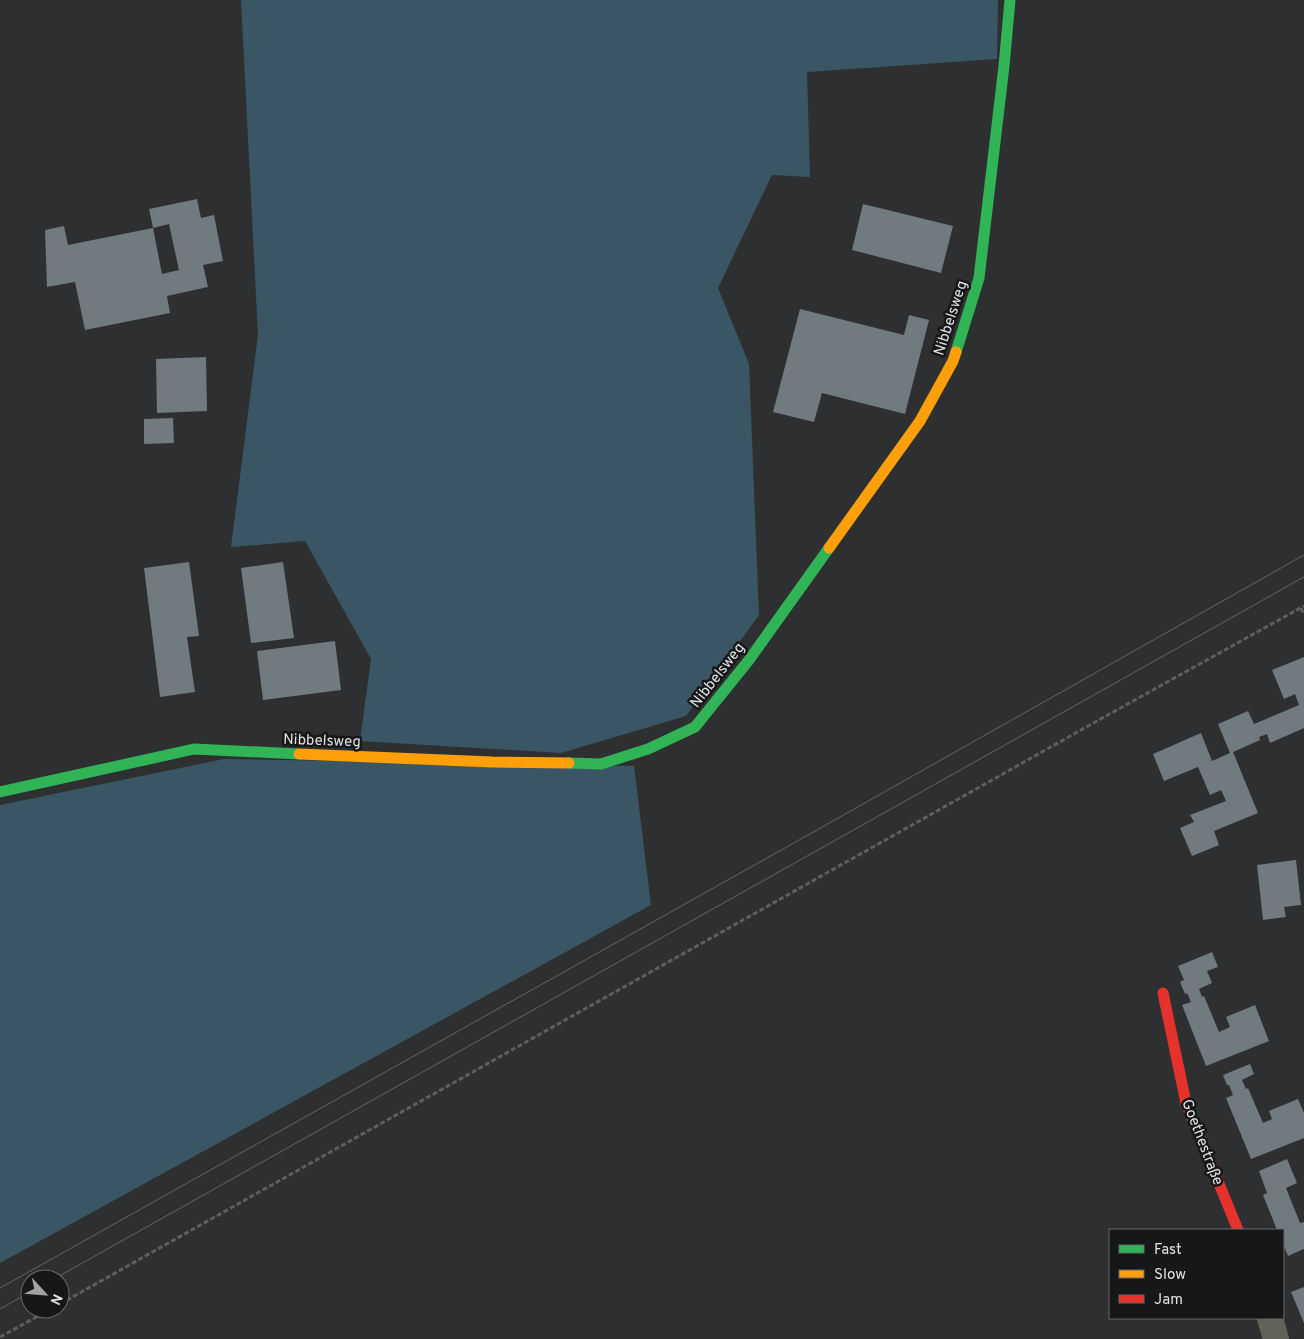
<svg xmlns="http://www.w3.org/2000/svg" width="1304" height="1339" font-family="Overpass,sans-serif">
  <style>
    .green { fill: #3a5664 }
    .building { fill: #717a7f }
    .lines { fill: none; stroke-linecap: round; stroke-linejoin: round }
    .path { stroke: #5e5f59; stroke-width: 3; stroke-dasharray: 5 2.5; stroke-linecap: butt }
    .street { stroke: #626258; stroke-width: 26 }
    .fast { stroke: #30b455; stroke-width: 11 }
    .slow { stroke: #ff9f0a; stroke-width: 11 }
    .jam { stroke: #e5322d; stroke-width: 11 }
    .tram { stroke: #666660; stroke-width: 1 }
    .labels { text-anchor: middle; stroke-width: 5; stroke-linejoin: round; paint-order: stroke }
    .street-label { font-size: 15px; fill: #e0e2e3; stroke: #161718 }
  </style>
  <rect width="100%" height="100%" fill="#2d2f30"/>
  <path class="green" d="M 241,0 L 998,0 L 997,59 L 807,72 L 810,177 L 772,175 L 718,288 L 749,364 L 759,615 L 686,716 L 561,753 L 360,741 L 371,659 L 305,541 L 231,547 L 258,335 Z
    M 224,759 L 634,766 L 651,905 L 0,1263 L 0,805 Z"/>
  <path class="building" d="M 197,199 L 201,218 L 214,215 L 223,261 L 203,265 L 208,287 L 167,296 L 170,313 L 85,330 L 75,282 L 47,287 L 45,230 L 64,226 L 68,245 L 153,228 L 162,274 L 179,270 L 169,224 L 153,228 L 149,209 Z
    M 863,204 L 953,226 L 941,273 L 852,250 Z
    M 800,309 L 904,335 L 909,315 L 929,320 L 905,414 L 822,393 L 814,422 L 773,412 Z
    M 206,357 L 207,411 L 157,413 L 156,359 Z
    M 173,418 L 174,443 L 144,444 L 144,419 Z
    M 189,562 L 199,636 L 187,637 L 195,692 L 160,697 L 144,568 Z
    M 283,562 L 294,638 L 251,643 L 241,568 Z
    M 335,641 L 341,690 L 263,700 L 257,651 Z
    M 1304,657 L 1304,728 L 1270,743 L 1267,734 L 1259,737 L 1260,740 L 1233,752 L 1258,813 L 1214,831 L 1219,845 L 1192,856 L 1180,828 L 1194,822 L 1190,815 L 1226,801 L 1221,790 L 1210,795 L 1198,767 L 1164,781 L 1153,754 L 1201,733 L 1212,761 L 1230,753 L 1218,724 L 1248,711 L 1254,724 L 1299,705 L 1295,694 L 1284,699 L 1272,670 Z
    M 1296,860 L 1301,905 L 1284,907 L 1286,917 L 1263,920 L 1257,865 Z
    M 1212,952 L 1218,967 L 1207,971 L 1212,983 L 1199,989 L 1202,997 L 1204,996 L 1219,1032 L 1230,1027 L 1226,1017 L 1255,1005 L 1269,1041 L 1206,1066 L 1182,1005 L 1191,1002 L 1187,993 L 1185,994 L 1180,982 L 1184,980 L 1178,966 Z
    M 1250,1064 L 1254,1074 L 1242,1080 L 1246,1089 L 1248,1088 L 1263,1123 L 1272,1119 L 1269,1111 L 1298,1099 L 1304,1113 L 1304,1138 L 1251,1159 L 1226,1098 L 1233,1095 L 1229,1085 L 1227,1085 L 1223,1075 Z
    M 1287,1159 L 1297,1183 L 1286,1188 L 1300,1223 L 1304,1222 L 1304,1249 L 1288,1256 L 1283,1244 L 1283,1230 L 1277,1230 L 1263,1195 L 1267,1193 L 1259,1171 Z
    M 1304,1287 L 1304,1323 L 1291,1292 Z"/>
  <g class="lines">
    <path class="path" d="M 1301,608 L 1304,615
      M 60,1304 L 1097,721 L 1304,606
      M 0,1337 L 51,1309"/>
    <path class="street" d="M 1270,1318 L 1276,1339"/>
    <path class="fast" d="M 956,352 L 979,278 L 1004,66 L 1010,0
      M 569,763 L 601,764 L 648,749 L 695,727 L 749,660 L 829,548
      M 0,792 L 194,749 L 299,754"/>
    <path class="slow" d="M 829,548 L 920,421 L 953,361 L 956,352
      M 299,754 L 492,762 L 569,763"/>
    <path class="jam" d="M 1163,993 L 1186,1103 L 1238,1230"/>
    <path class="tram" d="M 54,1279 L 1304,577
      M 0,1288 L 817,830 L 1304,555
      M 0,1309 L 30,1292"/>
  </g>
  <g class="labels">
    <g class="street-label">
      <text transform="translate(950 318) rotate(-72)" y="5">Nibbelsweg</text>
      <text transform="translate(717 675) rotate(-52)" y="5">Nibbelsweg</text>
      <text transform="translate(322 740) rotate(2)" y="5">Nibbelsweg</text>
      <text transform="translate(1203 1142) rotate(69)" y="5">Goethestraße</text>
    </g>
  </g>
  <rect x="1109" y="1229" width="175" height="90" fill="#161718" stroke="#676869"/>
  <rect x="1119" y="1245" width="25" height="8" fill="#30b455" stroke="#676869"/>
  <text x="1154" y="1254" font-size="15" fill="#e0e2e3">Fast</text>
  <rect x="1119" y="1270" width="25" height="8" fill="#ff9f0a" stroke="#676869"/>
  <text x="1154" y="1279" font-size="15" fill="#e0e2e3">Slow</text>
  <rect x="1119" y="1295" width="25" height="8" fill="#e5322d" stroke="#676869"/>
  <text x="1154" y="1304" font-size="15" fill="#e0e2e3">Jam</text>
  <g transform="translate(45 1294) rotate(116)"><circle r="24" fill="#161718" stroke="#676869"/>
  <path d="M0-4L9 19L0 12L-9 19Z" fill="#a1a3a4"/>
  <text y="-8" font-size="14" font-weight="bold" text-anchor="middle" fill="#e0e2e3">N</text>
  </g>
</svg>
